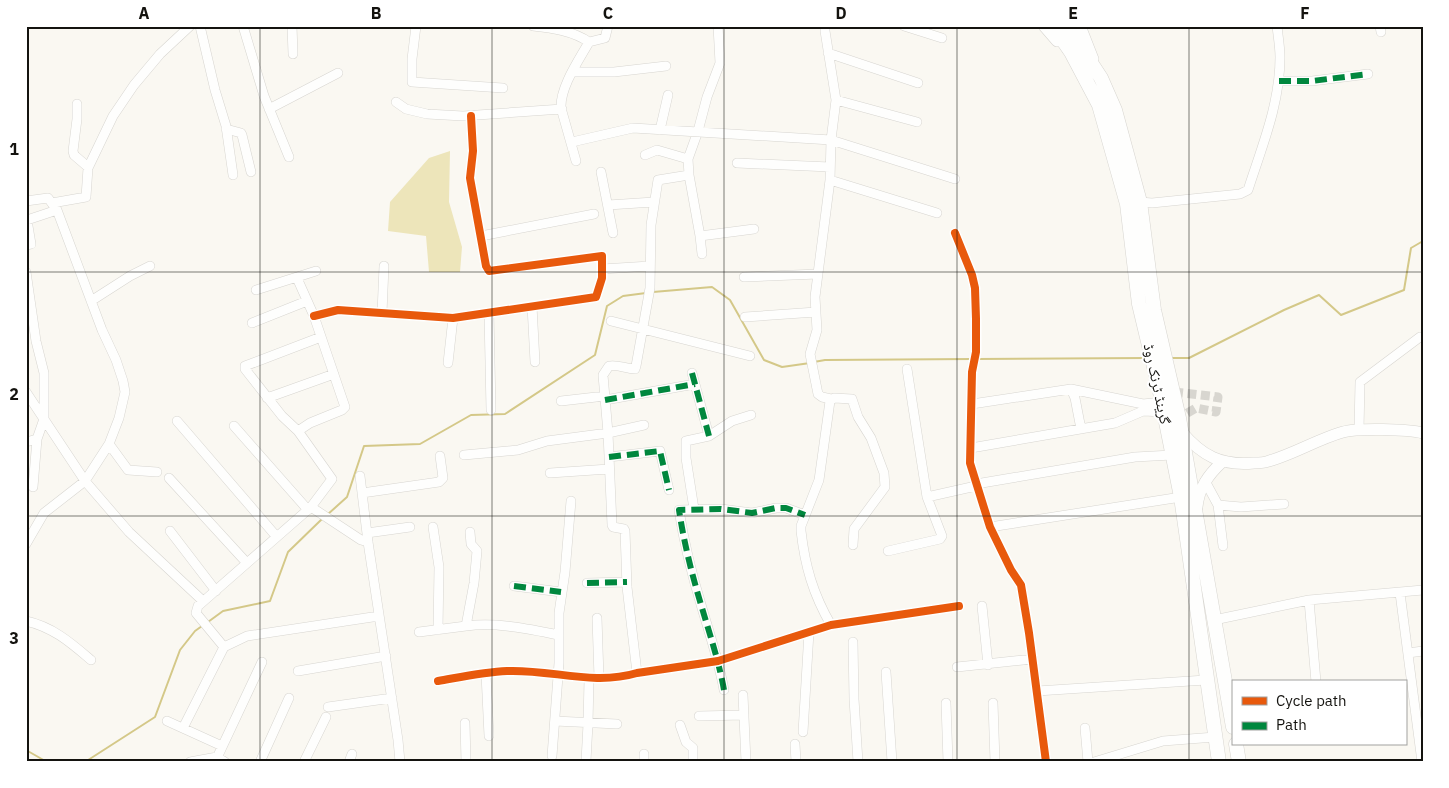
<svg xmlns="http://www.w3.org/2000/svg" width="1449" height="788" font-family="'IBM Plex Sans','Noto Naskh Arabic',sans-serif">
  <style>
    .green { fill: #ede5ba }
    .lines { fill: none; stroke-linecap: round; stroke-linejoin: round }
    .stream { stroke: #d4c888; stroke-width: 2 }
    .minor-tunnel { stroke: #d8d6d0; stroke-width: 9; stroke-dasharray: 9 4.5; stroke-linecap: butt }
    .minor-casing { stroke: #d7d5d0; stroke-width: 10 }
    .major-casing { stroke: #d7d5d0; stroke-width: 12 }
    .highway-casing { stroke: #d7d5d0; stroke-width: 15 }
    .minor { stroke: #fefefd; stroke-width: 9 }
    .major { stroke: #fefefd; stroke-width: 11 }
    .highway { stroke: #fefefd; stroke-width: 14 }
    .quiet { stroke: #00873e; stroke-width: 6; stroke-dasharray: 12 6; stroke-linecap: butt }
    .cycleway-casing { stroke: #fff; stroke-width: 11 }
    .cycleway { stroke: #e8590c; stroke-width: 8 }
    .grid { fill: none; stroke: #14130f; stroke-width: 1; stroke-opacity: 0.55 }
    .labels { text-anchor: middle; stroke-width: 4; stroke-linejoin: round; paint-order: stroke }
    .street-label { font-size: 15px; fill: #14130f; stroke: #fff }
    .neatline { fill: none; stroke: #14130f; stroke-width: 2 }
    .grid-label { font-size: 16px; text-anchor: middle; font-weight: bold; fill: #14130f }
  </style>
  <rect width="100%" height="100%" fill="#faf8f2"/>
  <path class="green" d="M 450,151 L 449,202 L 462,247 L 460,272 L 429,272 L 426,236 L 388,231 L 390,202 L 429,158 Z"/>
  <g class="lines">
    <path class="stream" d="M 653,292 L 712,287 L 730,300 L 764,360 L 782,367 L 810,363
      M 1172,358 L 1189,358 L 1284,310 L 1319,295 L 1341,315 L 1404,290 L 1411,248 L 1423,241
      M 977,359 L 1147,358
      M 814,362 L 825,360 L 972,359
      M 327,515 L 347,497 L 364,446 L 420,444 L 471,415 L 505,414 L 595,355 L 607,306 L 623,296 L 646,293
      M 208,622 L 223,611 L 270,601 L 288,552 L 323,518
      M 26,750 L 47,762
      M 85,762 L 155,717 L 180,650 L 195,631 L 202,626"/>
    <path class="minor-tunnel" d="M 1174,392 L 1218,397 L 1216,412 L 1196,408 L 1179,418"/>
    <defs>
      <path id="minor" d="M 200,26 L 215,90 L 226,126 L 233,175
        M 243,26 L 264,96 L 289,157
        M 292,26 L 293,54
        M 416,26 L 412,59 L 412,82 L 503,88
        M 533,26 C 552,28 573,31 589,42
        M 825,26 L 825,31 L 836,100 L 831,140 L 830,180 L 937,213
        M 904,26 L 942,38
        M 1380,26 L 1381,32
        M 828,53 L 918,83
        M 572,72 L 614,72 L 666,66
        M 1279,81 L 1312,81 L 1368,74
        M 836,100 L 917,122
        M 396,102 L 406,109 L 427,114 L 463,116 L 562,109
        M 77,104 L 77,119 L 73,151 L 74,155 L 88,167
        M 269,109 L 338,73
        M 226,129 L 241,133 L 242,135 L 251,172
        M 660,130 L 668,95
        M 572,142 L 633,128 L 831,140 L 955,179
        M 645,155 L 657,150 L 688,159
        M 576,161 L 561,108 C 560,87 579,60 589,42 L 605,38 L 608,26
        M 737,163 L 830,167
        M 601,172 L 613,233
        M 830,180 L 815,297 L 817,330 L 810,354 L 818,394 L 822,397 L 831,399
        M 26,201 L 48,198 L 57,210 L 102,330 L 116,360 L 123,381 L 125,392 L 119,418 L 109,444 L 85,481 L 44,513 L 26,544
        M 1140,202 L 1152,203 L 1240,194 L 1248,190 C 1262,146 1280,104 1280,57 C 1280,47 1278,36 1277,26
        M 52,203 L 86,197 L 88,168 L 113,116 L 134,85 L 160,54 L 190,26
        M 608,205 L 654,202
        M 955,233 L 972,275 L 975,288 L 976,319 L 976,352 L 972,372 L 970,463 L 990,527 L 1011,570 L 1021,585 L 1029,633 L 1046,762
        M 481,236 L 594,214
        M 700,236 L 754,229
        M 26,245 L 31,244 L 27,220 L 57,210
        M 702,254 L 700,236 L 689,175 L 688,159 L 698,131 L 707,97 L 720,63 L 718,26
        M 602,269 L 650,266
        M 26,272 L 36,341 L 44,373 L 44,419 L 37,439 L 26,442
        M 744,277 L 818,274
        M 297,278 L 314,316 L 345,407 L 342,410 L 310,423 L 298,431
        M 256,290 L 316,271
        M 91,301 L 130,276 L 150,266
        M 532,306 L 535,362
        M 382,313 L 384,266
        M 489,314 L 491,410
        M 314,316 L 338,310 L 453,318 L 596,297 L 602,278 L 602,256 L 489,271 L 486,266 L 470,178 L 473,151 L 471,116
        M 745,317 L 816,312
        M 611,321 L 750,356
        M 252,323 L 307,301
        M 448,363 L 453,318
        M 692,373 L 709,436
        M 1071,389 L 1075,398 L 1081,429
        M 26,392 L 85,481 L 129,532 L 203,601
        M 267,398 L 334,374
        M 605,400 L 695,384
        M 561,401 L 605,396
        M 972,404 L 1071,389 L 1143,404 L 1162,402
        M 177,421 L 276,536
        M 234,426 L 308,510
        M 1359,430 L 1360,382 L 1420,337
        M 109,444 L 128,470 L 157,472
        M 971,448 L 1115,423 L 1143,411 L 1164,412
        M 464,455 L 518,450 L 547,441 L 608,433 L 644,425
        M 609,457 L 660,451 L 669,490
        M 550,473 L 609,469
        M 360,476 L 368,542 L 398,740 L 400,762
        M 169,478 L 246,562
        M 1205,481 L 1218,505 L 1241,507 L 1284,504
        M 976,484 L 1135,457 L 1172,455
        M 33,487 L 37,439
        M 362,493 L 439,482 L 443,478 L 440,456
        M 927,497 L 976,486
        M 1218,505 L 1223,546
        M 311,507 L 361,540 L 368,542
        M 694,509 L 686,458 L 686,441 L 709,436 L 732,421 L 751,415
        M 433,527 L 439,567 L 438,630
        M 990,527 L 1181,497
        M 170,531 L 216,591
        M 470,532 L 471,544 L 477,551 L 474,583 L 466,626 C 497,622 528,629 559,635
        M 367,533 L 410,527
        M 888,551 L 940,539 L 942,536 L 927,497 L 907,369
        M 587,583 L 627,582
        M 514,586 L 561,592
        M 1400,593 L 1422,762
        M 1309,600 L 1316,682
        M 982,606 L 988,665
        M 597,618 L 599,678
        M 1214,620 L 1309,600 L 1423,590
        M 26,621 C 53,627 71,643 91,660
        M 831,625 C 813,594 805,566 801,531 L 801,526 L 819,480 L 830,401 L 834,398 L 852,399 L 858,417 L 871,438 L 884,473 L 885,487 L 854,529 L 853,545
        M 419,632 L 466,626
        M 853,642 L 854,699 L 858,762
        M 224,647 L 196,613 L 198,606 L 311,507 L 332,479 L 298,431 L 282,416 L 245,369 L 245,366 L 321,337
        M 1408,653 L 1423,651
        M 957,667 L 1033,659
        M 298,671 L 386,656
        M 886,672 L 892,762
        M 637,673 L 627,587 L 625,531 L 624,529 L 613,527 L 612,525 L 608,433 L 603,375 L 609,366 C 617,364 626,369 635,369 L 636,366 L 650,288 L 651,225 L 658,180 L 689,175
        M 486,674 L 489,736
        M 438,681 C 461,677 484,672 507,671 C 551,669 593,686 637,673 L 718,661 L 831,625 L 959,606
        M 724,690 C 719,662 710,635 702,608 C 692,575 684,543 679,510 L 721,509 L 752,513 L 776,508 L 786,508 L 805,515
        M 1037,691 L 1206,680
        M 743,695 L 746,762
        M 946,703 L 948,762
        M 993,703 L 995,762
        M 328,707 L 392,698
        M 699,716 L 744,715
        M 167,721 L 222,746
        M 555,721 L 617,724
        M 465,723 L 466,762
        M 588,724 L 589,679
        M 680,725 L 686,742 L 693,748 L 693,762
        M 183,728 L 224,647 L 247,636 L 379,616
        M 1085,728 L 1088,762
        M 803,732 L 809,632
        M 795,744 L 796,762
        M 644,754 L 644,762
        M 552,756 L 559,663 L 559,613 L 565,572 L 571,501
        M 586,761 L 588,724
        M 190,762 L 217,757 L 225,762
        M 215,762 L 262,662
        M 260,762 L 289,698
        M 304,762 L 326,717
        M 349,762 L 352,754
        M 1094,762 L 1163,741 L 1215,737"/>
      <path id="major" d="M 1044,26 L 1057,41
        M 1079,26 L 1082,31 L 1093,59
        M 1181,431 C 1202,456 1221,466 1254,463 C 1259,463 1264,463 1269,461 C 1294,454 1318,439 1343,432 C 1357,428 1408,429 1423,433
        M 1197,507 C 1199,488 1208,475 1222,462"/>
      <path id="highway" d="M 1053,26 L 1071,52 L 1099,105 L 1127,204 L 1139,304 L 1160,392 L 1181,497 L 1219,762
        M 1067,26 L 1101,78 L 1115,110 L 1140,202 L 1154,310 L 1179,418 L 1233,727
        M 1236,744 L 1239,762"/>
    </defs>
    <use href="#minor" class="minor-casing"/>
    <use href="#major" class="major-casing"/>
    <use href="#highway" class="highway-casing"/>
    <use href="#minor" class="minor"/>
    <use href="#major" class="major"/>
    <use href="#highway" class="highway"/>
    <path class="quiet" d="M 1279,81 L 1312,81 L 1368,74
      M 692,373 L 709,436
      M 605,400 L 695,384
      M 609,457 L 660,451 L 669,490
      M 587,583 L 627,582
      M 514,586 L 561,592
      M 724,690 C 719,662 710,635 702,608 C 692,575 684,543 679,510 L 721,509 L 752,513 L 776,508 L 786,508 L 805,515"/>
    <defs>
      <path id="cycleway" d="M 955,233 L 972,275 L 975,288 L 976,319 L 976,352 L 972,372 L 970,463 L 990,527 L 1011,570 L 1021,585 L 1029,633 L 1046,762
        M 314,316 L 338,310 L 453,318 L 596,297 L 602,278 L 602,256 L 489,271 L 486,266 L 470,178 L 473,151 L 471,116
        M 438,681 C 461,677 484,672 507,671 C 551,669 593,686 637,673 L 718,661 L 831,625 L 959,606"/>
    </defs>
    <use href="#cycleway" class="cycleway-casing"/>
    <use href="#cycleway" class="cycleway"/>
  </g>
  <path class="grid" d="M 260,26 L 260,762M 492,26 L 492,762M 724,26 L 724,762M 957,26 L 957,762M 1189,26 L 1189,762M 26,272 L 1423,272M 26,516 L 1423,516"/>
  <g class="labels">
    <g class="street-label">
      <text transform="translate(1157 384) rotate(78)" y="5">گرینڈ ٹرنک روڈ</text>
    </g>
  </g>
  <rect width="1449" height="788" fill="none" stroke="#ffffff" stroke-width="55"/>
  <rect x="1232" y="680" width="175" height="65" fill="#ffffff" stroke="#a1a19f"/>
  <rect x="1242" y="697" width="25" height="8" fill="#e8590c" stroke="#a1a19f"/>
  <text x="1276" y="706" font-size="15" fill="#14130f">Cycle path</text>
  <rect x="1242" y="722" width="25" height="8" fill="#00873e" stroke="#a1a19f"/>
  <text x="1276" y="730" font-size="15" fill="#14130f">Path</text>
  <rect x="28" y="28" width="1394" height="732" class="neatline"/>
  <g class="grid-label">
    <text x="144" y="19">A</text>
    <text x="376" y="19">B</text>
    <text x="608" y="19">C</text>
    <text x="841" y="19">D</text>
    <text x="1073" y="19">E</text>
    <text x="1305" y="19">F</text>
    <text x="14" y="155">1</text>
    <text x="14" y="400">2</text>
    <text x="14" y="644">3</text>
  </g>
</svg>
